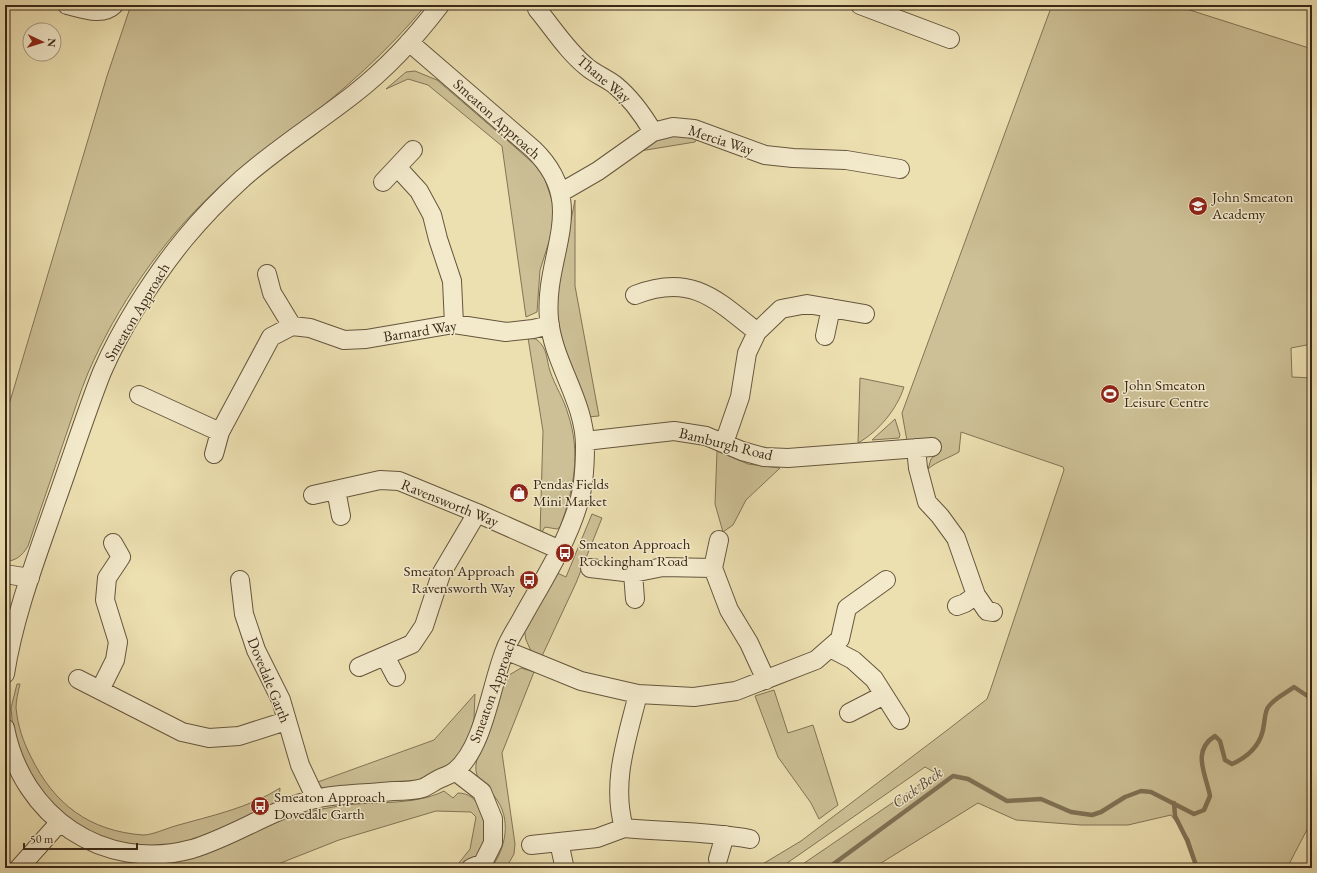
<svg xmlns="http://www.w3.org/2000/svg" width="1317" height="873" font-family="'EB Garamond',serif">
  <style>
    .green { fill: #cdc096; stroke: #827456 }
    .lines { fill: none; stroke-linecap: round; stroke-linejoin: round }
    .stream { stroke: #7f7154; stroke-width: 4.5 }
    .minor-casing { stroke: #65563d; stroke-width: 20 }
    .minor { stroke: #f3eacc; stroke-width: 18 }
    .labels { text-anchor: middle; stroke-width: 3; stroke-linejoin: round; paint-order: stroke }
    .street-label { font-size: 15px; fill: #382817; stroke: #f3eacc }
    .poi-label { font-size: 15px; fill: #382817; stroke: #f3eacc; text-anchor: start }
    .water-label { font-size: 16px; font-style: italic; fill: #5c4c35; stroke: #f3eacc }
  </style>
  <rect width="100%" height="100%" fill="#ecdfb0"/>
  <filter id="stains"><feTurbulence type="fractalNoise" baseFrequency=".005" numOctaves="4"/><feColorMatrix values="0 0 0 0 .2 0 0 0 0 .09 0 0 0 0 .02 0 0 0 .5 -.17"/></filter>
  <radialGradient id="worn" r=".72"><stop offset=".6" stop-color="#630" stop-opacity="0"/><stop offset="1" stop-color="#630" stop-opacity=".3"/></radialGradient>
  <path class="green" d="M 131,5 L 426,5 C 388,51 343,91 295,128 C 268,149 239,168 214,192 C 161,242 117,306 88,373 C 80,392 74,412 67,432 C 54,470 41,508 28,546 C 22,556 17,560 5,562 L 5,418 L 107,76 Z
    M 1052,5 L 1174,5 L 1312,49 L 1312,344 L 1291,348 L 1292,377 L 1312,378 L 1312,820 L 1287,868 L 1198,868 L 1189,839 L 1171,815 L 1128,825 L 1081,825 L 1016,820 L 978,803 L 873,868 L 797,868 L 936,773 L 925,767 L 780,868 L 756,868 L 801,841 L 950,728 L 987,699 L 990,691 L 1064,470 L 1063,467 L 961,432 L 959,452 C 949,458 937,461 928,469 L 931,459 L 941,451 L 940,441 L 907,441 L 902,413 Z
    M 415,71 L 437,80 L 508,141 L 534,164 L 544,177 L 553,203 L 554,226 L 540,270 L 537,312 L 526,317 L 502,146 L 428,85 L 408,79 L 386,89 L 406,72 Z
    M 672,135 L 697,139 L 695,142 L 640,151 L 653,141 Z
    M 575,200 L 575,286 L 599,416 L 587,417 L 567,369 L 554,306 Z
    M 528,338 L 536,339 C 548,348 546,359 550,371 C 555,386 564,399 568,414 C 581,452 574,490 560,527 L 557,529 L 545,527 L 540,535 L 543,431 Z
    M 860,378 L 904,387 C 897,409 879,431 858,443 Z
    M 895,419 L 900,435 L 899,438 L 872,440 Z
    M 717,451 L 748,464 L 780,468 L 746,500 L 733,525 L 723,532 L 715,504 Z
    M 592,514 L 602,518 L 576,583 L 542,656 L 531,651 L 526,640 L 524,628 L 555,572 L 566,577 Z
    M 521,668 L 534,672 L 502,753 L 515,844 L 514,854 L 506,868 L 491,868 C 506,848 512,819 495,797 C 489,789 477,781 476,771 C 474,759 484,744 488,733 C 494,715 498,696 504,678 Z
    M 17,684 L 20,684 C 18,692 16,701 16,708 C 18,727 23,741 31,757 C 54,804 89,831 143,835 C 152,835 165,829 175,826 C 210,816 249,808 280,788 L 279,802 L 207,839 L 139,850 L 80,830 L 40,796 L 14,740 L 11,708 Z
    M 774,690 L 788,733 L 813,725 L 838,805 L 819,819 L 811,803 L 778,757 L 755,696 Z
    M 475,694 L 474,719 L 470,736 L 457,758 L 430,780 L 325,789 L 315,783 L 434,740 Z
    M 444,791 L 453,798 L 458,793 C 480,793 485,819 490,836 L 472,863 L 455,868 L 470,849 L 476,817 L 471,812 L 436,811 L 339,840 L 268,868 L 142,868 L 141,862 L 149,863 L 161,861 C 218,842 274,817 333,807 C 369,800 412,807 444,791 Z"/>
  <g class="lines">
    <path class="stream" d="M 1174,803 L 1175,816 L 1187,840 L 1197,868
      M 828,868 L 953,776 L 968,779 L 1007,801 L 1041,799 L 1071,812 L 1092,815 L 1101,812 L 1125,797 L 1141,791 L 1151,792 L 1194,814 L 1204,810 L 1210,796 C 1206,774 1191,751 1215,736 L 1220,741 L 1225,760 L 1232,764 C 1250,756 1262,743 1264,724 C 1265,718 1265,710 1269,706 C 1275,698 1286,693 1294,687 L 1312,699"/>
    <defs>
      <path id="minor" d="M 67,5 C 81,8 102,17 114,5
        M 860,5 L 950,39
        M 537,9 C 553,28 567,51 587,67 C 595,74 606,78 615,85 C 631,98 643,115 653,132
        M 398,168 L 419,191 L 432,215 L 438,239 L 452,281 L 454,324
        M 383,182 L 413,150
        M 560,193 L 598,171 L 653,132 L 673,127 L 694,129 L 765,155 L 793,158 L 846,160 L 900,169
        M 267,274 L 272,293 L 292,326
        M 635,295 C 691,273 716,299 757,332
        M 825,336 L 831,308
        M 139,395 L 220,432
        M 585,441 L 674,431 L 706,436 L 742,451 L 764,457 L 788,458 L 932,447
        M 724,443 L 740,397 L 747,353 L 757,332 L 781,309 L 807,304 L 865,314
        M 916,448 L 918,468 L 927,502 L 940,516 L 956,538 L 976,595
        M 214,454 L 220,432 L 271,337 L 292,326 L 310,328 L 344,340 L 366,339 L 454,324 L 506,332 L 533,329 L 550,325
        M 336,490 L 341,516
        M 313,495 L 380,480 L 399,481 L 477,513 L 560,550
        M 590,568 L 633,573 L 663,567 L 713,568 L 729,610 L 749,643 L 766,680
        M 713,568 L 719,540
        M 633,573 L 635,599
        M 5,574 L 30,578
        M 240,580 L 244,614 L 256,650 L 281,700 L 300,765 L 316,799
        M 957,606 L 965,603 L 976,595 L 987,611 L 993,612
        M 830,648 L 853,660 L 874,679 L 900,720
        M 505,650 L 581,681 L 638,694 L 694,697 L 736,691 L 816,660 L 840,639 L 847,608 L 886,580
        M 385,656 L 396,677
        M 359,667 L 412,644 L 424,626 L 441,574 L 477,513
        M 5,674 C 14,616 36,559 55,504 C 71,460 85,415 102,372 C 112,349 124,327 137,306 C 168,256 198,219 242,179 C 277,148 317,123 354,94 C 386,69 415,38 440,5
        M 78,679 L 182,732 L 209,738 L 239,736 L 286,721
        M 100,690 L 115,660 L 118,642 L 105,600 L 107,578 L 121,557 L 113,543
        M 638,694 C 627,739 611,782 624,828 C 666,832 708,831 750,839
        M 849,713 L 884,695
        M 5,728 C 22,816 103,873 192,849 C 235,836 272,809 315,799 C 338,793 369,794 393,791 C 402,791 414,791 423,788 C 428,786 433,782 439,779 C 443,777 450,775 455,771 C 484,748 491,684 505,650 C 509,639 516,629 522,618 C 542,582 566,545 578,505 C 584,487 585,465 585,446 C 585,401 553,363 549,319 C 543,254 591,205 533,149 L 409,42
        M 455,771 L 482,792 L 493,819 L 493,843 L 483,863 L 471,868
        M 559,842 L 564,865
        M 531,845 L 597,838 L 624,828
        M 718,859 L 725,835
        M 19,868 L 59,823"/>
    </defs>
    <use href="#minor" class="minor-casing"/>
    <use href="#minor" class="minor"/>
  </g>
  <defs>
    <symbol id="school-disc" viewBox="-11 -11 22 22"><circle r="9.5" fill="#8f2418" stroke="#f3eacc"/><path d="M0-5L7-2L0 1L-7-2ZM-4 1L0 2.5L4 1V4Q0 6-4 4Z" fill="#fff"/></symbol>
    <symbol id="stadium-disc" viewBox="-11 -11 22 22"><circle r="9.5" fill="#8f2418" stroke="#f3eacc"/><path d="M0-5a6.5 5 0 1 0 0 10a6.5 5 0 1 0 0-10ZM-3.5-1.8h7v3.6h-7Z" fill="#fff"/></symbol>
    <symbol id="shop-disc" viewBox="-11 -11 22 22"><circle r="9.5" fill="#8f2418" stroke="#f3eacc"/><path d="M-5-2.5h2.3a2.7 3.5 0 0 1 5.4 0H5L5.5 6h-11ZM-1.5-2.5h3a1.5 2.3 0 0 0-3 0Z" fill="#fff"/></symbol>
    <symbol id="bus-disc" viewBox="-11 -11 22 22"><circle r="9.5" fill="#8f2418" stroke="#f3eacc"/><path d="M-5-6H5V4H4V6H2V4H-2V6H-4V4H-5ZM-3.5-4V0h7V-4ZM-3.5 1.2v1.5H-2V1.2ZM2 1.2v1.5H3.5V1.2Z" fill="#fff"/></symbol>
  </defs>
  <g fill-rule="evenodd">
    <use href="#school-disc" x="1187" y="195" width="22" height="22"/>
    <use href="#stadium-disc" x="1099" y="383" width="22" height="22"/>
    <use href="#shop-disc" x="508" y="482" width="22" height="22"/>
    <use href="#bus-disc" x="554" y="542" width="22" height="22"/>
    <use href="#bus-disc" x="518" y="569" width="22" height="22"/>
    <use href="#bus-disc" x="249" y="795" width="22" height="22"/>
  </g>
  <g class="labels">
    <g class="street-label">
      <text transform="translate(604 79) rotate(40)" y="5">Thane Way</text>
      <text transform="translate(497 119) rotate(42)" y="5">Smeaton Approach</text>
      <text transform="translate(721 140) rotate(18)" y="5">Mercia Way</text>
      <text transform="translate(137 312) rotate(-59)" y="5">Smeaton Approach</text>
      <text transform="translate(420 331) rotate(-9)" y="5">Barnard Way</text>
      <text transform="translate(726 444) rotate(14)" y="5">Bamburgh Road</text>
      <text transform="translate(450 503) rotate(22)" y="5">Ravensworth Way</text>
      <text transform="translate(269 680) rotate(68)" y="5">Dovedale Garth</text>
      <text transform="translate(493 690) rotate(-70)" y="5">Smeaton Approach</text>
    </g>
    <g class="poi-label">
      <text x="1212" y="202">John Smeaton<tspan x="1212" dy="17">Academy</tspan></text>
      <text x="1124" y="390">John Smeaton<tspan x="1124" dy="17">Leisure Centre</tspan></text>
      <text x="533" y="489">Pendas Fields<tspan x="533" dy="17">Mini Market</tspan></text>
      <text x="579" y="549">Smeaton Approach<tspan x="579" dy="17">Rockingham Road</tspan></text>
      <text x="515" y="576" text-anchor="end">Smeaton Approach<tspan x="515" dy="17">Ravensworth Way</tspan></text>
      <text x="274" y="802">Smeaton Approach<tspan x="274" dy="17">Dovedale Garth</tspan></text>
    </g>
    <g class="water-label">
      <text transform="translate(917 787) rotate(-36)" y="6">Cock Beck</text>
    </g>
  </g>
  <rect width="1317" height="873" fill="none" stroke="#ecdfb0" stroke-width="20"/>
  <rect x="6" y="6" width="1305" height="861" fill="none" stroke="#382817" stroke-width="2"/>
  <rect x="10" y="10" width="1297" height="853" fill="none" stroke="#382817"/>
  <g transform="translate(42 42) rotate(94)"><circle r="19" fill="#f3eacc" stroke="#a89c84"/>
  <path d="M0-3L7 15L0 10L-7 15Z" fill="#8f2418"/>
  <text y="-6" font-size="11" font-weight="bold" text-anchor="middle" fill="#382817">N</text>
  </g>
  <path d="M24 843v6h113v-6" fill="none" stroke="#382817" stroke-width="2"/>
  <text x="30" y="843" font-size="12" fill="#382817" stroke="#f3eacc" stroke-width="3" paint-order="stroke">50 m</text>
  <rect width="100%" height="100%" filter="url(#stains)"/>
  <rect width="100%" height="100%" fill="url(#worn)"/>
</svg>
